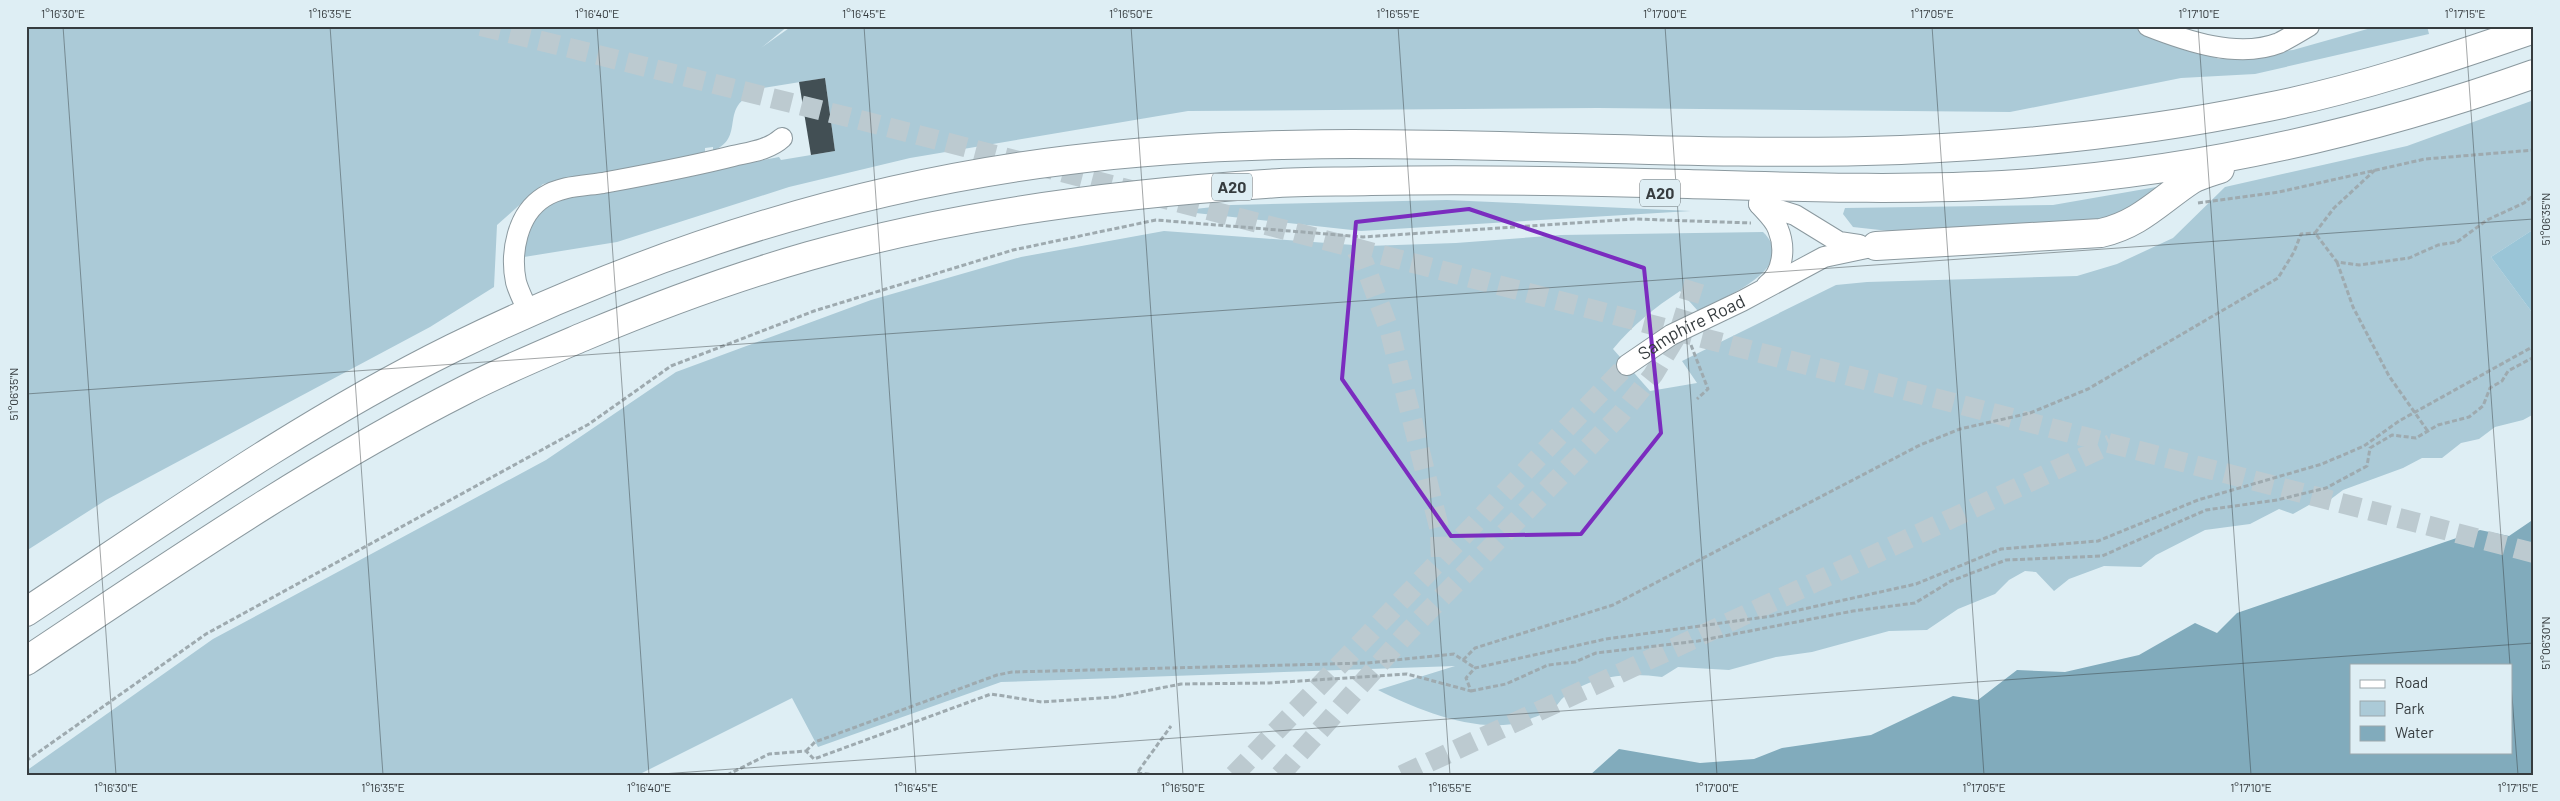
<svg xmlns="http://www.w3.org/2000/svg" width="2560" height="801" font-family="Barlow,sans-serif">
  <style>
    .green { fill: #abcad7 }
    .forest { fill: #9ac5d7 }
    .water { fill: #81abbc; fill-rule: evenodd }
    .building { fill: #424f54 }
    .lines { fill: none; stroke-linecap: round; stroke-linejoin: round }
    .minor-tunnel { stroke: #bccad0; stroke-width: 20; stroke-dasharray: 20 10; stroke-linecap: butt }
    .minor-casing { stroke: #8b999f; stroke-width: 22 }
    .highway-casing { stroke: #8b999f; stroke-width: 30 }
    .path { stroke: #9eaaaf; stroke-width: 3; stroke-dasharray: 5 2.5; stroke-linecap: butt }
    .minor { stroke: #fff; stroke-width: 20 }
    .highway { stroke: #fff; stroke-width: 28 }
    .marked { fill: none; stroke: #7b2cbf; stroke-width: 4; stroke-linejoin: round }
    .ticks { fill: none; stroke: #363c3f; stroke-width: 1; stroke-opacity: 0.45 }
    .labels { text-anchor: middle; stroke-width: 5; stroke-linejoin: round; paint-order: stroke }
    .shield { fill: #deeef4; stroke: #687175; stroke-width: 1 }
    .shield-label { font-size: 16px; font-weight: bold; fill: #363c3f }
    .street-label { font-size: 18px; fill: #363c3f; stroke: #deeef4 }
    .neatline { fill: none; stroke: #363c3f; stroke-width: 2 }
    .ticks-label { font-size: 12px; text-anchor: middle; fill: #363c3f }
  </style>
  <rect width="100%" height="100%" fill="#deeef4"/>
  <path class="green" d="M 26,26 L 788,26 L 761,48 L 792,26 L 2131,26 L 2219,59 L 2293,50 L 2378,26 L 2427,26 L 2429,34 L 2255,74 L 2181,78 L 2010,112 L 1598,108 L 1188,111 L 910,158 L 789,187 L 617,242 L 524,257 C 523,226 532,219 555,201 L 779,157 L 781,160 L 835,151 L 825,78 L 763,88 L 763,91 C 714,103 749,136 713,151 L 713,147 L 705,148 L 705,153 L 543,184 L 497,225 L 494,287 L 430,327 L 106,500 L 26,551 Z
    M 2534,100 L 2534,229 L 2491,257 L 2534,315 L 2534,414 L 2523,420 L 2495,427 L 2479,439 L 2461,443 L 2442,458 L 2422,458 L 2403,468 L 2343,490 L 2327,502 L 2309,505 L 2293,514 L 2279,509 L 2250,524 L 2205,530 L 2156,555 L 2141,567 L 2104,566 L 2069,579 L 2054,591 L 2036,572 L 2025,571 L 2009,580 L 1995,594 L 1958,609 L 1927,630 L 1889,631 L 1812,652 L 1776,657 L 1729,670 L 1678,667 L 1662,677 C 1628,672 1592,675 1564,697 C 1560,700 1558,705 1554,708 C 1548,713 1537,716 1530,719 C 1485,738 1418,710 1378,690 L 1455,666 L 1001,682 L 818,747 L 792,698 L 638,775 L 26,775 L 26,771 L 213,639 L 546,460 L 676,372 L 871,300 L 1021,257 L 1164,231 L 1367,246 L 1456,243 L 1561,235 L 1763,232 C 1801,269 1723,297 1698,311 L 1680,291 C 1654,308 1633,325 1613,349 L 1650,391 L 1697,383 L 1682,361 L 1836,285 L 1867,282 L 2077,276 L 2117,264 L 2173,238 L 2225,187 L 2407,146 Z
    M 2162,186 L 2155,200 L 2100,221 L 1898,232 L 1853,227 L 1843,214 L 1845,208 L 2053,205 Z
    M 1447,200 L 1691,211 L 1361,231 L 1177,211 L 1231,205 Z"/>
  <path class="forest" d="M 2534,229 L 2534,315 L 2491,257 Z"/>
  <path class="water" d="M 2534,519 L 2534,775 L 1590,775 L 1619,749 L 1700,763 L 1754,759 L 1782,748 L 1871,735 L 1953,696 L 1978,700 L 2017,670 L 2065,672 L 2139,655 L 2195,623 L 2217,633 L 2237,613 L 2480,530 L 2509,536 ZM 2351,665 L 2511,665 L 2511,752 L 2351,752 Z"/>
  <path class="building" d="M 825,78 L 835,151 L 811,155 L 799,82 Z"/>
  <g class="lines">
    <path class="minor-tunnel" d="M 481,26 L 868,122 L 2534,553
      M 1356,250 L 1364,263 L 1390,332 L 1440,531 L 1441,565
      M 1234,775 L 1627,365
      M 1280,775 L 1407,633 L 1621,414 L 1653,375 L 1679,332 L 1696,277
      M 1402,775 L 2111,444"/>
    <defs>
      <g id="minor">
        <path d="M 2148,26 C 2186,41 2238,59 2279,43 C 2289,38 2299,32 2309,26"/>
        <path d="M 1759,204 L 1795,215 L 1839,242 L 1859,245"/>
        <path d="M 1759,204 C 1765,211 1775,220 1778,229 C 1786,248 1783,273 1767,285"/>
        <path d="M 529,314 C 525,303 519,293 516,282 C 510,253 517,214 544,197 C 561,186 583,186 603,183 C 646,175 690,167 733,156 C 750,152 769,150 782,138"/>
        <path id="s1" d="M 1627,365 L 1671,335 L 1742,301 L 1824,257 L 1876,246"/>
      </g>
      <path id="highway" d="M 1876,246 L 2101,233 C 2140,224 2159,201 2191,180 C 2200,175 2211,172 2220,169
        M 26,612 C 165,520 303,422 453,348 C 647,253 855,186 1069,160 C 1345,125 1624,160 1901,150 C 2024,145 2147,132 2268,107 C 2358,89 2447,59 2534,29
        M 26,661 C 169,566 311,468 465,390 C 504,370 545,353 585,336 C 659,305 732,278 809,256 C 957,214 1112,194 1265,184 C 1300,181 1336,182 1371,181 C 1476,179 1582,181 1688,184 C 1798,187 1908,191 2018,184 C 2195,172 2368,133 2534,74"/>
    </defs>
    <use href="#minor" class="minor-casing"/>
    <use href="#highway" class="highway-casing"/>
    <path class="path" d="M 2375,170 L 2334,208 L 2315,233 L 2337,262 L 2359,265 L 2409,258 L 2438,245 L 2457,242 L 2487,220 L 2524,203 L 2534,195
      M 2198,203 L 2279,192 L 2425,159 L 2534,150
      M 2337,262 L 2353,307 L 2389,376 L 2427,430
      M 1691,345 L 1708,389 L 1697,399
      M 1463,660 L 1475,648 L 1613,605 L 1920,445 L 1960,429 L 2030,413 L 2088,389 L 2278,278 L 2294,252 L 2301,234 L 2315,233
      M 1471,691 L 1506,684 L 1548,665 L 1575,662 L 1596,653 L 1698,641 L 1853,611 L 1915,603 L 1951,581 L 2006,560 L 2102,556 L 2206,510 L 2277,500 L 2326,488 L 2367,466 L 2370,448 L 2392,435 L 2416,438 L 2438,425 L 2469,417 L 2483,406 L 2490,388 L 2502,381 L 2508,371 L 2534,357
      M 806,751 L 815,742 L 997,675 L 1012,672 L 1367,663 L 1454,654 L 1475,668
      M 26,761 L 206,634 L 589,424 L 671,366 L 814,311 L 1013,250 L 1156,220 L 1363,237 L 1634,219 L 1751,223
      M 727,775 L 769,754 L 806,751 L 814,759 L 991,694 L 1042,702 L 1115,697 L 1181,684 L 1269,683 L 1407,674 L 1471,691 L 1466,678 L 1475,668 L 1606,639 L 1772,616 L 1916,584 L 2001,549 L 2098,541 L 2198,500 L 2322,464 L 2364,446 L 2399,421 L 2534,346
      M 1157,775 L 1137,773 L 1171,726"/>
    <use href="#minor" class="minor"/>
    <use href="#highway" class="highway"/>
  </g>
  <path class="marked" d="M 1469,209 L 1644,268 L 1661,433 L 1581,534 L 1451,536 L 1342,379 L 1356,222 Z"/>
  <path class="ticks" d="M 63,26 L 116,775M 330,26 L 383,775M 597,26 L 649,775M 864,26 L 916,775M 1131,26 L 1183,775M 1398,26 L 1450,775M 1665,26 L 1717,775M 1932,26 L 1984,775M 2198,26 L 2251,775M 2465,26 L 2510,665M 26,394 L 2534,219M 2511,683 L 2518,775M 647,775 L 2534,643"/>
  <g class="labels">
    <g class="shield">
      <rect x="1212" y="173.5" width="40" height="27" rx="4"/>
      <rect x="1640" y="179.5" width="40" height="27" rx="4"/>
    </g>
    <g class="shield-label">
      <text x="1232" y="193">A20</text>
      <text x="1660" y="199">A20</text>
    </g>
    <g class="street-label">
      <text dy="6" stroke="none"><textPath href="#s1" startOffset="75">Samphire Road</textPath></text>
    </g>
  </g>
  <rect width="2560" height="801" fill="none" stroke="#deeef4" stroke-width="55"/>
  <rect x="2350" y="664" width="162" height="90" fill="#deeef4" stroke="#9ba7ac"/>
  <rect x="2360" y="680" width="25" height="8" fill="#ffffff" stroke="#9ba7ac"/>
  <text x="2395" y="688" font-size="15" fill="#363c3f">Road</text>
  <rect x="2360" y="701" width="25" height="15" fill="#abcad7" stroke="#9ba7ac"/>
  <text x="2395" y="714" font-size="15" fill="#363c3f">Park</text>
  <rect x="2360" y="726" width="25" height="15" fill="#81abbc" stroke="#9ba7ac"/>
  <text x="2395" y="738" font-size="15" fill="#363c3f">Water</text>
  <rect x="28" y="28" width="2504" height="746" class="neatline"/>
  <g class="ticks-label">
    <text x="63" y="18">1°16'30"E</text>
    <text x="330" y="18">1°16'35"E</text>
    <text x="597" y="18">1°16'40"E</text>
    <text x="864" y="18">1°16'45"E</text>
    <text x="1131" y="18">1°16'50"E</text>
    <text x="1398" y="18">1°16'55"E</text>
    <text x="1665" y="18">1°17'00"E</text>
    <text x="1932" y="18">1°17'05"E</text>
    <text x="2199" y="18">1°17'10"E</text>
    <text x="2465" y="18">1°17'15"E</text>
    <text transform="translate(2546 219) rotate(-90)" y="4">51°06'35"N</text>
    <text transform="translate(14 394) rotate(-90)" y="4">51°06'35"N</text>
    <text transform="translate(2546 643) rotate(-90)" y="4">51°06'30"N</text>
    <text x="116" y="792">1°16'30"E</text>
    <text x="383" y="792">1°16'35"E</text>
    <text x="649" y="792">1°16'40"E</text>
    <text x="916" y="792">1°16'45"E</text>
    <text x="1183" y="792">1°16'50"E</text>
    <text x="1450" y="792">1°16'55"E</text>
    <text x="1717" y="792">1°17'00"E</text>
    <text x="1984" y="792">1°17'05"E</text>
    <text x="2251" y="792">1°17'10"E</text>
    <text x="2518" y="792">1°17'15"E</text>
  </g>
</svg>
